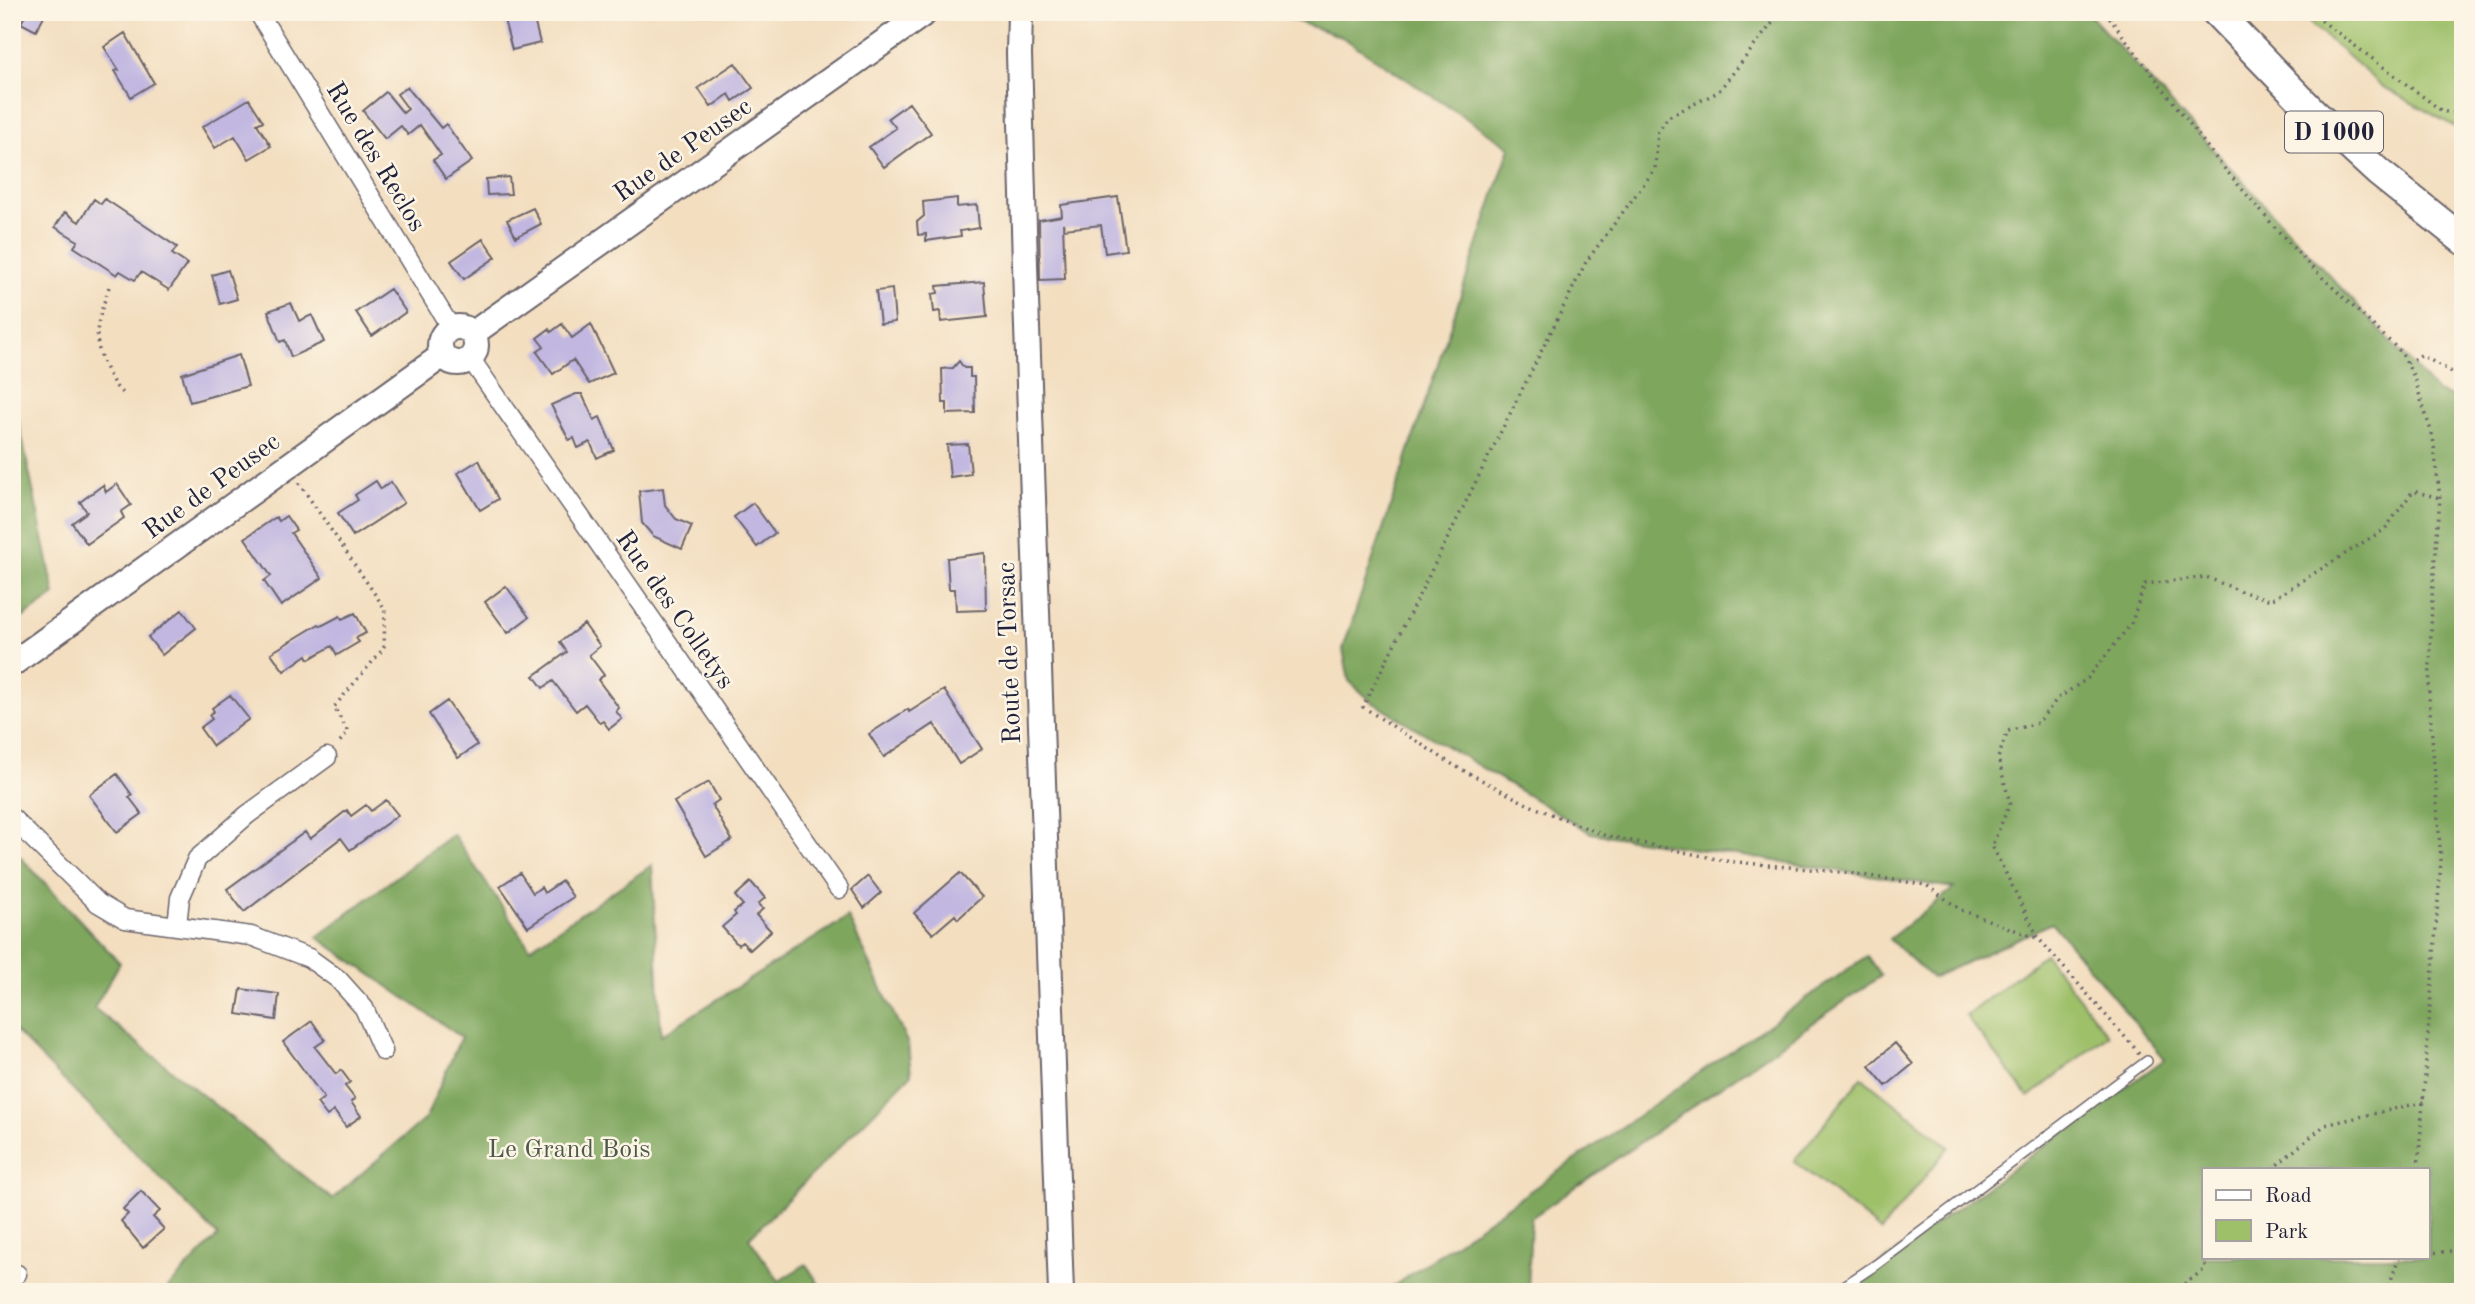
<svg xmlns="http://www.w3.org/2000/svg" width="2475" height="1304" font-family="'Old Standard TT',serif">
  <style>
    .green { fill: #9ec069; stroke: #607152; stroke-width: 2 }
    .forest { fill: #7ea65d; stroke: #50644c; stroke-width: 2; fill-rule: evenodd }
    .building { fill: #c1b7e1 }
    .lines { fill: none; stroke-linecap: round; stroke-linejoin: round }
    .lane-casing { stroke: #6b646a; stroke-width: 12 }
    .street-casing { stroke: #6b646a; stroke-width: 21 }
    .secondary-casing { stroke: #6b646a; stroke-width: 28 }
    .primary-casing { stroke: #6b646a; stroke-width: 32 }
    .path { stroke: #6b646a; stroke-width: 3.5; stroke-dasharray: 2 5; stroke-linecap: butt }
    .lane { stroke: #fff; stroke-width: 9 }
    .street { stroke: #fff; stroke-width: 18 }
    .secondary { stroke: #fff; stroke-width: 24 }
    .primary { stroke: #fff; stroke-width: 28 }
    .labels { text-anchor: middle; stroke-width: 5; stroke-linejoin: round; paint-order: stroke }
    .shield { fill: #fcf5e5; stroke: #63616e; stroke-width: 2 }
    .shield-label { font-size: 24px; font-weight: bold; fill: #22223b }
    .street-label { font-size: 26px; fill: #22223b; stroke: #fcf5e5 }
    .park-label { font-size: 26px; fill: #4d594b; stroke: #fcf5e5 }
  </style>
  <rect width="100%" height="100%" fill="#fcf5e5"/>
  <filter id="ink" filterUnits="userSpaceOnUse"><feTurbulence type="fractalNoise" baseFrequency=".0143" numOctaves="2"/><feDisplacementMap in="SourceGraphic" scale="14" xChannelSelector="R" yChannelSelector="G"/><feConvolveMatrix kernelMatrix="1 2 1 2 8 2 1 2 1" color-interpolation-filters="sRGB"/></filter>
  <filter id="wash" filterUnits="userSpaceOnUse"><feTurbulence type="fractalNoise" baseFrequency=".00686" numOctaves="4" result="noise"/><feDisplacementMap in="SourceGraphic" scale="28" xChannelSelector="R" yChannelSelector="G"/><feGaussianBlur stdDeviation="1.57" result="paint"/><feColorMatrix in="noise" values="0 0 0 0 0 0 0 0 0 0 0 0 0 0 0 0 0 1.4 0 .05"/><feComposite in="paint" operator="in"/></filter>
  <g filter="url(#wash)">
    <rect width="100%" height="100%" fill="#f3dec0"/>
    <path class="green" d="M 2297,12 L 2463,12 L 2463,126 L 2459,129 L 2383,87 Z
      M 2045,954 L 2108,1035 L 2029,1097 L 1966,1016 Z
      M 1862,1077 L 1949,1147 L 1881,1231 L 1794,1161 Z"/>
    <path class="forest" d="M 1270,12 L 2087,12 L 2437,392 L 2463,401 L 2463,1292 L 1841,1292 L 2165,1059 L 2052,923 L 1932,978 L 1889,939 L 1954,888 L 1591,833 L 1372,702 L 1349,681 L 1343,649 L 1510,147 L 1342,37 ZM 2204,1169 L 2428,1169 L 2428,1257 L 2204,1257 Z
      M 12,390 L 55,595 L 12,625 Z
      M 453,834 L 530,948 L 652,865 L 661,1035 L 848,917 L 908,1044 L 911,1075 L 749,1238 L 779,1281 L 806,1264 L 824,1292 L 164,1292 L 218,1236 L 12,1028 L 12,848 L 120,963 L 94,1008 L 332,1199 L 426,1118 L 461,1037 L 317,937 Z
      M 1867,956 L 1881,976 L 1531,1218 L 1528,1292 L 1385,1292 Z"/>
    <g id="blocks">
      <path class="building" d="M 27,12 L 46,12 L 36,31 L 21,23 Z
        M 502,12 L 532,12 L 540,43 L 512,50 Z
        M 125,33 L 154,83 L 131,97 L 115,71 L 119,70 L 104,47 Z
        M 735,63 L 753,88 L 733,101 L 729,94 L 711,107 L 698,88 Z
        M 407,87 L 441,128 L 446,124 L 472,161 L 446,179 L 433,160 L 441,155 L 420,125 L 408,135 L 401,126 L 385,139 L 363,111 L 386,92 L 403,113 L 408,109 L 397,94 Z
        M 249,99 L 263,121 L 257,124 L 271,146 L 249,159 L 235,136 L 215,148 L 202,127 Z
        M 909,103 L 931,133 L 884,167 L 869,147 L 896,128 L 888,118 Z
        M 509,177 L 511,194 L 487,195 L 486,179 Z
        M 1118,197 L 1126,250 L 1105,253 L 1101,225 L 1064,229 L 1063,223 L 1065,279 L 1040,280 L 1039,220 L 1062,216 L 1061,205 Z
        M 957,198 L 957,207 L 977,205 L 979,228 L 960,231 L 961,236 L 926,241 L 926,234 L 918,235 L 917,222 L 924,216 L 923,202 Z
        M 94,199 L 101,204 L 105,199 L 177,247 L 172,254 L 187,264 L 169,290 L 141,272 L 135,280 L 120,271 L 117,275 L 74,247 L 78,241 L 55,227 L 65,212 L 79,222 Z
        M 533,208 L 541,224 L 516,237 L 507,220 Z
        M 483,239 L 496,257 L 464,279 L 451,261 Z
        M 228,270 L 237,299 L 220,304 L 212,275 Z
        M 984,282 L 987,317 L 941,322 L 940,311 L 934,312 L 932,294 L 938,293 L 937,286 Z
        M 390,289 L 406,312 L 372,336 L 356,312 Z
        M 892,289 L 895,322 L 880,324 L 876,291 Z
        M 291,303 L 299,321 L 312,315 L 324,342 L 291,357 L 285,340 L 280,342 L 268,311 Z
        M 562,324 L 572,338 L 591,324 L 614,373 L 589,384 L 573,360 L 553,374 L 537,352 L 544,347 L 537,338 L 549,329 L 551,332 Z
        M 239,355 L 248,386 L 190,402 L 182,374 Z
        M 959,361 L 964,368 L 970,368 L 970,377 L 974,377 L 975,413 L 947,414 L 947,403 L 943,403 L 942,369 L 953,368 Z
        M 576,394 L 582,394 L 594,420 L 600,417 L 614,450 L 597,458 L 590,442 L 578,448 L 574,438 L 569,440 L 551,405 Z
        M 968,444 L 971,474 L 950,477 L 947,445 Z
        M 479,460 L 498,499 L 480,510 L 458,473 Z
        M 376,481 L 381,489 L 391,482 L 404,503 L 353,536 L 338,513 L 358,500 L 355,495 Z
        M 117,484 L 131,505 L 121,512 L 124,518 L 87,544 L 72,523 L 87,512 L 80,502 L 103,485 L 106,492 Z
        M 663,488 L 665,505 L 676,519 L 692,526 L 682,549 L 653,536 L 642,523 L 639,491 Z
        M 753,503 L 775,533 L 757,547 L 734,517 Z
        M 286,516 L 296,530 L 291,533 L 322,578 L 281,606 L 264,581 L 271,576 L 245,538 L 276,517 L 279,521 Z
        M 985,553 L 986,610 L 956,611 L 955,589 L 949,589 L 947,558 Z
        M 506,586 L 529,617 L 508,633 L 485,602 Z
        M 182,610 L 196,628 L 162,655 L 148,637 Z
        M 355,613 L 366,633 L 356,638 L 359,642 L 337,655 L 332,646 L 309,659 L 307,655 L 284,671 L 271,653 L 319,624 L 321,626 L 340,616 L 342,619 Z
        M 584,624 L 600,646 L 589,655 L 604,675 L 598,680 L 619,708 L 616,711 L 622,719 L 609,729 L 603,721 L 600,723 L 585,704 L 576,711 L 553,681 L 543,688 L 534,676 L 567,652 L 560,642 Z
        M 944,690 L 982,749 L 959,764 L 934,724 L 884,757 L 869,734 L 908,709 L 909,712 Z
        M 230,695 L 249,719 L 213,746 L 200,728 L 212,719 L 209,715 L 214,711 L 212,708 Z
        M 447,701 L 477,745 L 458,758 L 429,714 Z
        M 117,774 L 132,795 L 129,797 L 142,814 L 117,832 L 89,795 Z
        M 709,782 L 719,800 L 712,805 L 732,840 L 706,856 L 674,802 Z
        M 386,800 L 398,815 L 350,850 L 341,838 L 244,912 L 227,889 L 305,832 L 310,839 L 347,810 L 351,816 L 366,805 L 371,811 Z
        M 520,873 L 533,893 L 541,887 L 544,893 L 562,881 L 573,897 L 528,927 L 500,886 Z
        M 960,873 L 982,897 L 958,919 L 955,915 L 933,934 L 914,913 Z
        M 868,876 L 881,893 L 864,908 L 852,890 Z
        M 751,882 L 765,898 L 758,904 L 763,909 L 756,915 L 771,931 L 750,950 L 742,942 L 738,945 L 722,927 L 736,915 L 734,912 L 743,905 L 735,896 Z
        M 241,989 L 279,994 L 276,1020 L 237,1014 Z
        M 312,1021 L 325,1040 L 315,1047 L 336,1074 L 341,1070 L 350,1082 L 345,1086 L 355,1099 L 351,1102 L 361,1116 L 346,1127 L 334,1111 L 327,1116 L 317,1103 L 324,1098 L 283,1042 Z
        M 1895,1043 L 1913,1064 L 1886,1086 L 1869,1066 Z
        M 141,1191 L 160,1211 L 153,1217 L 164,1229 L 143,1248 L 121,1221 L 128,1214 L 123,1209 Z"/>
    </g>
  </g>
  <g filter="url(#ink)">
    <use href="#blocks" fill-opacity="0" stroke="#6b646a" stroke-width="2"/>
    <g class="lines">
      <defs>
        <path id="lane" d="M 1835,1292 L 1877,1264 L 2147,1061"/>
        <path id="street" d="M 258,12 L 451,328
          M 470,358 L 839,889
          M 12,818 L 98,903 L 125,919 L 251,936 L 309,958 L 338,979 L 364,1008 L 383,1051
          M 177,925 L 180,898 L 197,859 L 247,815 L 327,757
          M 12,1277 L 17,1274"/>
        <path id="secondary" d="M 1020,12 L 1019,54 L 1026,299 L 1061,1292
          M440 345a18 18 0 1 1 36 0a18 18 0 1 1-36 0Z
          M 472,334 L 926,12
          M 12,664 L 443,355"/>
        <path id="primary" d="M 2216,12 L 2313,112 L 2378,172 L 2463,240"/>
      </defs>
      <use href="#lane" class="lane-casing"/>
      <use href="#street" class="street-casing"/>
      <use href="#secondary" class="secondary-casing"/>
      <use href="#primary" class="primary-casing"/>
      <path class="path" d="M 1781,12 L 1718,92 L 1668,117 L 1658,132 L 1655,169 L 1586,262 L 1363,707 L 1455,766 L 1529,805 L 1604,835 L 1726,861 L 1850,873 L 1926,885 L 1961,910 L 2039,939
        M 2105,12 L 2218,161 L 2272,224 L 2306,262 L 2401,352 L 2413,375 L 2433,437 L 2440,498 L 2432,597 L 2429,696 L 2441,860 L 2418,1169
        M 2310,12 L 2442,111 L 2463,116
        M 109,287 C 97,325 90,336 108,373 C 113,382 117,390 125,395
        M 2407,363 L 2421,355 L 2463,378
        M 299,483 L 385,609 L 384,648 L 334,707 L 348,732 L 337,745
        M 2139,1053 L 2039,939 L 1992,846 L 2010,803 L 1998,758 L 2008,731 L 2038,723 L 2057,699 L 2088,678 L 2131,624 L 2145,584 L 2206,577 L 2240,591 L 2271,600 L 2385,529 L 2413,491 L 2440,498
        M 2272,1169 L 2325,1125 L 2424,1102
        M 2428,1253 L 2463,1250
        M 2173,1292 L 2205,1269 L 2205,1257
        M 2387,1292 L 2399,1257"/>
      <use href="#lane" class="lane"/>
      <use href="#street" class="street"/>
      <use href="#secondary" class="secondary"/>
      <use href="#primary" class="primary"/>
    </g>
  </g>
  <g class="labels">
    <rect class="shield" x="2285" y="111.5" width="98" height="41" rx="5"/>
    <g class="shield-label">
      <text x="2334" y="140">D 1000</text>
    </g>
    <g class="street-label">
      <text transform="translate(682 149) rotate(-35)" y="9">Rue de Peusec</text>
      <text transform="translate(377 156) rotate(59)" y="9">Rue des Reclos</text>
      <text transform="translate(211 485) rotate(-36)" y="9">Rue de Peusec</text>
      <text transform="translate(676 609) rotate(55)" y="9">Rue des Colletys</text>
      <text transform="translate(1008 653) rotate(-92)" y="9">Route de Torsac</text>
    </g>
    <g class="park-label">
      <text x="569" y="1157">Le Grand Bois</text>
    </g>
  </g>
  <rect width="2475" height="1304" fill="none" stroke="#fcf5e5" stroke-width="42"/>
  <rect x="2202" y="1168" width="228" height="91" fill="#fcf5e5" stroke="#a5a1a1" stroke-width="2"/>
  <rect x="2216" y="1190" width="35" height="10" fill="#ffffff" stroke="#a5a1a1" stroke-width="2"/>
  <text x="2265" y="1202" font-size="21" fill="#22223b">Road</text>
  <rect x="2216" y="1220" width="35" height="21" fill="#9ec069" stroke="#a5a1a1" stroke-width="2"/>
  <text x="2265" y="1238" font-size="21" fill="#22223b">Park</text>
</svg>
